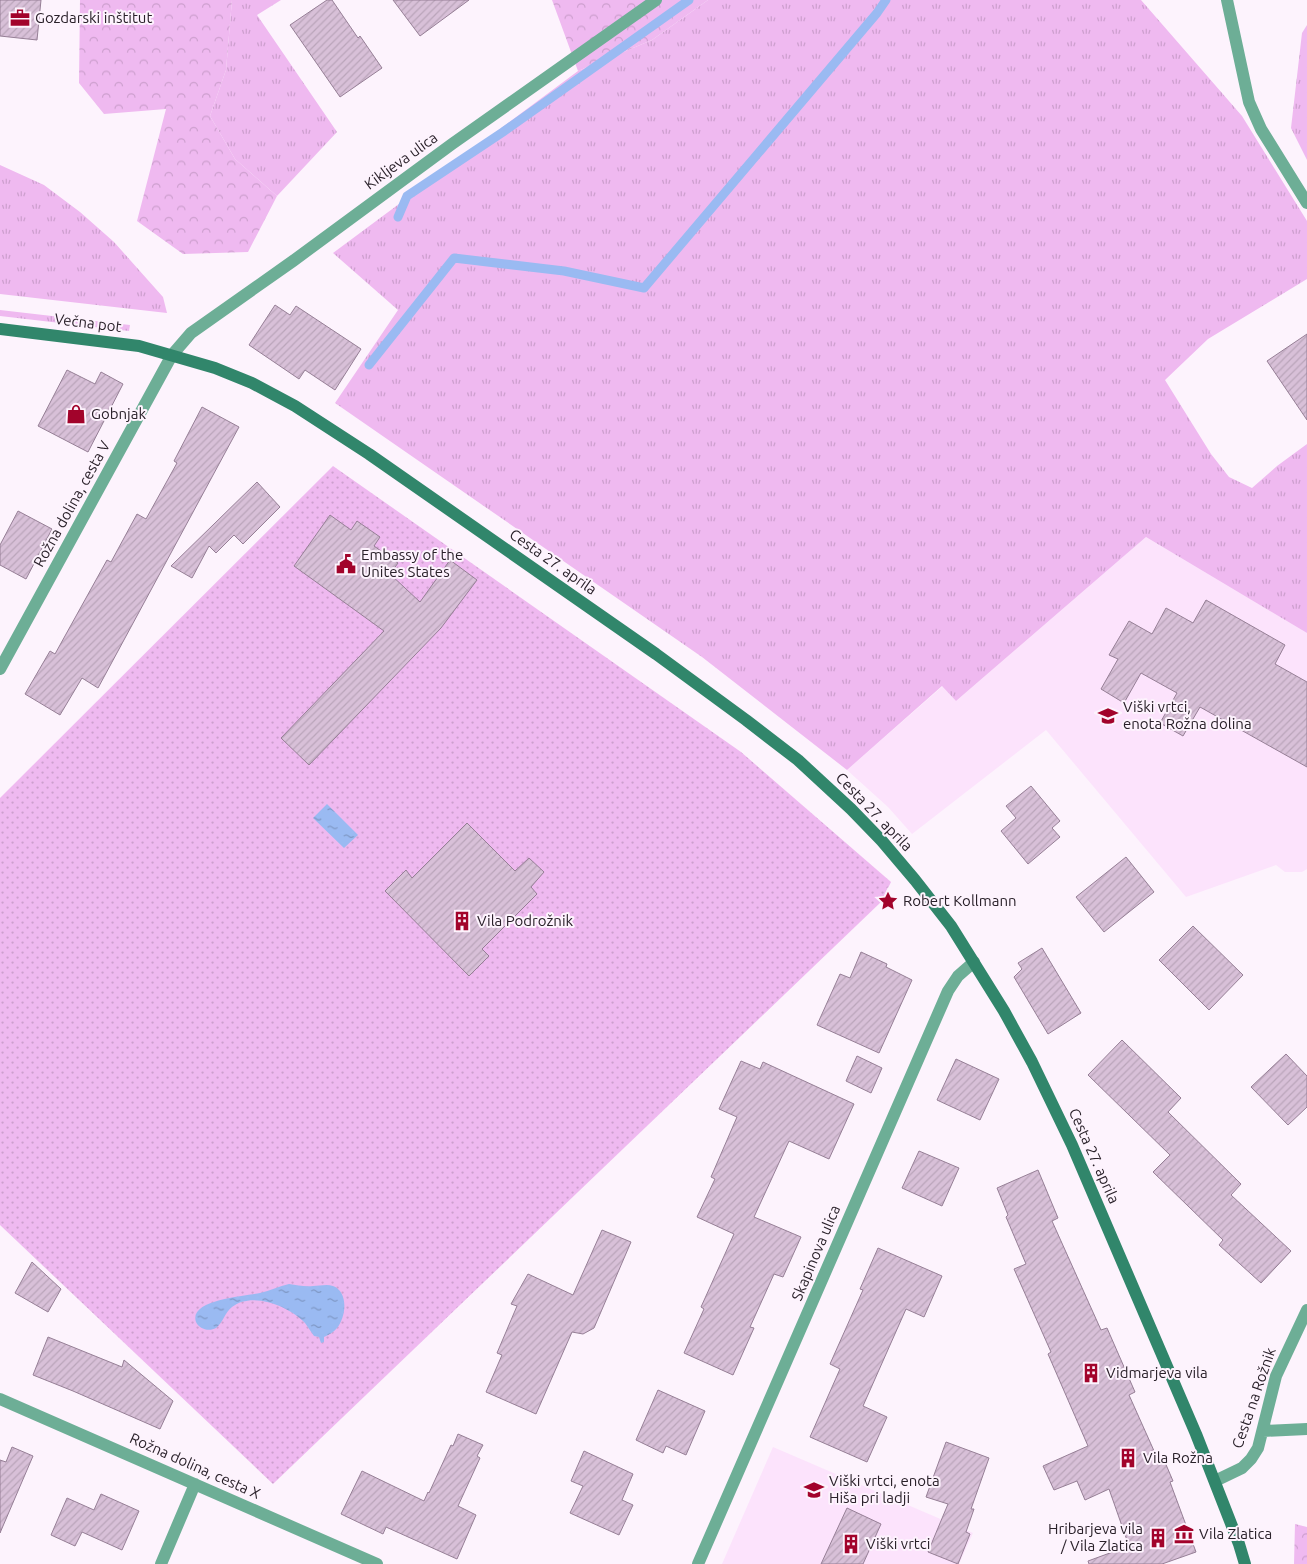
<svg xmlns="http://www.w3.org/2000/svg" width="1307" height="1564" font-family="Ubuntu,sans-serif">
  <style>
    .built { fill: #fce3fc }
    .grass { fill: url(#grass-tufts) }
    .forest { fill: url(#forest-crowns) }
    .park { fill: url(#park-dots) }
    .water { fill: url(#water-ripples) }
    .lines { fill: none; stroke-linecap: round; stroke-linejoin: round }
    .stream { stroke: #9abaf2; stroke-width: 9 }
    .building { fill: url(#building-hatch); stroke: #967f96 }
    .street { stroke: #6dae96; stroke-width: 12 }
    .secondary { stroke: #31866b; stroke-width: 12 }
    .labels { text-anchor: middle; stroke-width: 4; stroke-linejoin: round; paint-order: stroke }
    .poi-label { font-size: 15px; fill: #2a212a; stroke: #fdf3fd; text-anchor: start }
    .street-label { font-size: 15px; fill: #2a212a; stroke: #fdf3fd }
  </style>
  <defs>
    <pattern id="grass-tufts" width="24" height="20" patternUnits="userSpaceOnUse" patternTransform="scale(1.25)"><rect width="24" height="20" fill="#efb9f0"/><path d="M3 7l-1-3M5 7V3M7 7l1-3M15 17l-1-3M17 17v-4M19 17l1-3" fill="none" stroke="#cd9fce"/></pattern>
    <pattern id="forest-crowns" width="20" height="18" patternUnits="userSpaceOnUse" patternTransform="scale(1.25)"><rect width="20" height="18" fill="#efb9f0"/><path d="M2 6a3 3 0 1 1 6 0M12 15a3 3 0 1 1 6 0" fill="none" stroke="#cd9fce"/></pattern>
    <pattern id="park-dots" width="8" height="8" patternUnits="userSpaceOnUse" patternTransform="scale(1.25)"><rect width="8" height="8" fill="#efb9f0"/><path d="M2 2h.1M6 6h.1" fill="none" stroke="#cd9fce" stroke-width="1.8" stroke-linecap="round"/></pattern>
    <pattern id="water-ripples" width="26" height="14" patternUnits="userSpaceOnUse" patternTransform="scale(1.25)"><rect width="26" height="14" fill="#9abaf2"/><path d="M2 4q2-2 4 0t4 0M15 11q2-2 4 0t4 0" fill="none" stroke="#7e97c4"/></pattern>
    <pattern id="building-hatch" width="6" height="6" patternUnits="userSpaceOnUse" patternTransform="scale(1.25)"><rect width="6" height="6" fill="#d8c0d8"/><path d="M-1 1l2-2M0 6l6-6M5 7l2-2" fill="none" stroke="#baa5ba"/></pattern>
  </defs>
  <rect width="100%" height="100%" fill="#fdf3fd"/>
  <path class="built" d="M 1146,537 L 1307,633 L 1307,869 L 1302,872 L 1285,872 L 1276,865 L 1186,897 L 1046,730 L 912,834 L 888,807 L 847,770 L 943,686 L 956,701 Z
    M 773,1447 L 973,1533 L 959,1564 L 722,1564 Z"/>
  <path class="grass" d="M 232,0 L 281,0 L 257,15 L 337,132 L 277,196 L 235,159 L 210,116 L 226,70 Z
    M 708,0 L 1141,0 L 1242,116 L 1307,221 L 1307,279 L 1208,339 L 1165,380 L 1211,454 L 1229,477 L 1252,488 L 1277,466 L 1307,444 L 1307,633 L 1146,537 L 956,701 L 942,686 L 847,770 L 702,657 L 335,403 L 398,310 L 333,253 L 578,71 L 652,40 Z
    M 1307,25 L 1307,160 L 1291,128 L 1302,33 Z
    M 0,165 L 44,185 L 80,212 L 114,242 L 163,297 L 167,313 L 0,294 Z
    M 0,310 L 130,325 L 129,331 L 0,316 Z"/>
  <path class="forest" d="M 80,0 L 232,0 L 226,70 L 210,116 L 235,159 L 277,196 L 248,252 L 183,254 L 137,221 L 166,109 L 104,114 L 79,83 Z
    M 552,0 L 708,0 L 652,40 L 578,71 Z
    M 1295,1524 L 1307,1527 L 1307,1564 L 1294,1564 Z"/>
  <path class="park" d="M 333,466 L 741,752 L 891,882 L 881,902 L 273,1484 L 0,1225 L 0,798 Z"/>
  <path class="water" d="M 327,804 L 358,835 L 344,848 L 313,818 Z
    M 289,1284 C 297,1285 305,1287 313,1286 C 319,1286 327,1284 333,1286 C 349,1292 346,1317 337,1328 C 334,1332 329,1335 324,1337 L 324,1342 L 321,1343 L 319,1337 L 314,1336 C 311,1332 308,1327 305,1323 C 289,1306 252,1291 232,1307 C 225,1312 223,1323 216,1328 C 209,1332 199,1329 196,1322 C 188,1299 248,1296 260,1293 C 270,1291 279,1286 289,1284 Z"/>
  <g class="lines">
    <path class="stream" d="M 398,217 L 407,196 L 503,132 L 689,0
      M 369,365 L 454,258 L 564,271 L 644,288 L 877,13 L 886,0"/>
  </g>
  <path class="building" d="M 0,0 L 41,0 L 37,40 L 0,36 Z
    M 327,0 L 332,0 L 358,38 L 360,36 L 382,68 L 340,97 L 290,25 Z
    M 393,0 L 469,0 L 420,36 Z
    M 275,305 L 290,315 L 296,306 L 361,349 L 335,390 L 305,370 L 299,379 L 249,345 Z
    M 1307,334 L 1307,420 L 1267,361 Z
    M 67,370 L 95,384 L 101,372 L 123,384 L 88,452 L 38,426 Z
    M 202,407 L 239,427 L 98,688 L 82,678 L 60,715 L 25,694 L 50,651 L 55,654 L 107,560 L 111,562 L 137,514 L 146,519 L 177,463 L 174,461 Z
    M 257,482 L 280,507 L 243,544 L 234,535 L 216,553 L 209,546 L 192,578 L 171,566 Z
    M 18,511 L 52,529 L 26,579 L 0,565 L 0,545 Z
    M 330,515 L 351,530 L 357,521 L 380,537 L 374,546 L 398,563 L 390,574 L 420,602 L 450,560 L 477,580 L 441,628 L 309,765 L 281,738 L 384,631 L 294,566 Z
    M 1206,600 L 1285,645 L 1275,664 L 1307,682 L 1307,767 L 1200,707 L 1183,736 L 1160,723 L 1177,693 L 1141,673 L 1124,703 L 1101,689 L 1118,659 L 1109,655 L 1129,621 L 1152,634 L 1166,608 L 1193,623 Z
    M 1031,786 L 1060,821 L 1052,828 L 1060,837 L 1028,864 L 1001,831 L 1016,818 L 1006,806 Z
    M 467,823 L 515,871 L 529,858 L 544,872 L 531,887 L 537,894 L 482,949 L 489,956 L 469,976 L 385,891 L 406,870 L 412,878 Z
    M 1126,857 L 1154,892 L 1104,932 L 1076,897 Z
    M 1193,926 L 1243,975 L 1209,1010 L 1159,960 Z
    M 1042,948 L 1081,1013 L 1048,1034 L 1014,977 L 1022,969 L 1018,963 Z
    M 861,952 L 887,964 L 886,967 L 912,980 L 879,1053 L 817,1025 L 840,974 L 850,978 Z
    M 1122,1040 L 1181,1098 L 1168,1112 L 1241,1184 L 1231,1195 L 1291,1251 L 1261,1283 L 1219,1245 L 1223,1240 L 1153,1172 L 1170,1155 L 1088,1075 Z
    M 1286,1054 L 1307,1076 L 1307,1107 L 1288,1125 L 1251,1087 Z
    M 857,1056 L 882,1068 L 871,1093 L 846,1081 Z
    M 956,1059 L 999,1079 L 980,1120 L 937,1100 Z
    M 741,1061 L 760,1069 L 763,1062 L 854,1104 L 829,1159 L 789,1141 L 754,1217 L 801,1237 L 783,1277 L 774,1274 L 750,1327 L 754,1328 L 733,1375 L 684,1353 L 704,1309 L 701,1307 L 734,1234 L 697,1217 L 715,1179 L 711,1177 L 737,1117 L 719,1109 Z
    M 919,1151 L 959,1168 L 942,1206 L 902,1188 Z
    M 1038,1170 L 1058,1218 L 1052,1221 L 1101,1330 L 1107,1328 L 1135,1392 L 1129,1395 L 1159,1462 L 1164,1460 L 1173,1481 L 1170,1482 L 1196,1552 L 1162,1564 L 1089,1564 L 1088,1561 L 1129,1546 L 1109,1489 L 1085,1500 L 1077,1481 L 1054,1490 L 1043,1466 L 1088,1446 L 1048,1354 L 1051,1352 L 1014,1269 L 1026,1264 L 1006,1217 L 1008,1215 L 997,1188 Z
    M 602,1230 L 631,1242 L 594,1328 L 583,1334 L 572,1332 L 536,1414 L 486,1392 L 502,1355 L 497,1353 L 517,1306 L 511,1304 L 528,1274 L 573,1295 Z
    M 878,1248 L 942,1276 L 924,1317 L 906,1309 L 863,1406 L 887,1417 L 867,1462 L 810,1437 L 840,1369 L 830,1364 L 863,1290 L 860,1289 Z
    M 32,1262 L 61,1289 L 48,1312 L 15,1293 Z
    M 48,1337 L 122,1367 L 124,1360 L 173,1401 L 160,1429 L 73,1391 L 33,1375 Z
    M 658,1390 L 705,1411 L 686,1455 L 666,1446 L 663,1453 L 636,1440 Z
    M 458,1434 L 483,1445 L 477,1456 L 480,1458 L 458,1506 L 476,1515 L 457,1559 L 386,1527 L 383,1534 L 341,1514 L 362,1471 L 424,1501 L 428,1492 L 429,1493 L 451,1445 L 453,1446 Z
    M 946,1442 L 989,1458 L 971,1509 L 974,1509 L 966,1532 L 970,1534 L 958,1564 L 928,1552 L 948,1504 L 926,1497 Z
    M 12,1447 L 33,1456 L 0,1533 L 0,1460 L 6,1462 Z
    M 584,1451 L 633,1474 L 622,1500 L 633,1505 L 619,1535 L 570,1513 L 583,1486 L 571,1481 Z
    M 101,1494 L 139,1511 L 122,1550 L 82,1532 L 75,1546 L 51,1535 L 67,1498 L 94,1510 Z
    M 847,1508 L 881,1524 L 863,1564 L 821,1564 Z"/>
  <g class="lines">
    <path class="street" d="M 1227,0 L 1249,102 L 1261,129 L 1307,203
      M 0,669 L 172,355 L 191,333 L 293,261 L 452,144 L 656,0
      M 0,1399 L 377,1564
      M 1263,1431 L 1307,1429
      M 1215,1481 L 1242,1468 L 1251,1459 L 1258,1448 L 1276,1376 L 1307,1310
      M 161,1564 L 195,1484
      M 698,1564 L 948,991 L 958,976 L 974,962"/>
    <path class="secondary" d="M 0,329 L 139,346 L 215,368 L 252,383 L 295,406 L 369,454 L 656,654 L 746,720 L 798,760 L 851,809 L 882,841 L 915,880 L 951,926 L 1004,1011 L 1032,1062 L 1072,1145 L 1196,1434 L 1239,1544 L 1245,1564"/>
  </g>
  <defs>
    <symbol id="office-bare" viewBox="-9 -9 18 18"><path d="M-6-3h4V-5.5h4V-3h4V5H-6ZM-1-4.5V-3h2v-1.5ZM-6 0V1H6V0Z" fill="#a2032b" stroke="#fdf3fd" stroke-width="2.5" paint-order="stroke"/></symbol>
    <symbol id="shop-bare" viewBox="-9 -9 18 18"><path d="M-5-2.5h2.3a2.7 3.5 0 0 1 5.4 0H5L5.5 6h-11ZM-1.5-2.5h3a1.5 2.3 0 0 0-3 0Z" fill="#a2032b" stroke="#fdf3fd" stroke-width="2.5" paint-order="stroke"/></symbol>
    <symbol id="civic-bare" viewBox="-9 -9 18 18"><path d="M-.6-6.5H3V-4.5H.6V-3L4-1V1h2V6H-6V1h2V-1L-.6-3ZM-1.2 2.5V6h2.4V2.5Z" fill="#a2032b" stroke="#fdf3fd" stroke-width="2.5" paint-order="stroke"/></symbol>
    <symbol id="school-bare" viewBox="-9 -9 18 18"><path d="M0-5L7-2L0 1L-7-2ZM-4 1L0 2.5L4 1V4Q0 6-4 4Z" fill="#a2032b" stroke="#fdf3fd" stroke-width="2.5" paint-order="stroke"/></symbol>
    <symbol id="sight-bare" viewBox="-9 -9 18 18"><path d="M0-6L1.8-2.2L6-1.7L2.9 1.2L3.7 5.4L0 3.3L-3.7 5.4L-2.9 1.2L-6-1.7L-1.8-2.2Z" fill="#a2032b" stroke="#fdf3fd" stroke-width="2.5" paint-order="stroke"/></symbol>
    <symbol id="building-bare" viewBox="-9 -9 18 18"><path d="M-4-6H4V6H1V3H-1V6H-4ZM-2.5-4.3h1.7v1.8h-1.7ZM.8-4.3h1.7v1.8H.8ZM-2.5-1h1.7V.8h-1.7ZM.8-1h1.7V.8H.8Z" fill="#a2032b" stroke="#fdf3fd" stroke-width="2.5" paint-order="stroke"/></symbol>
    <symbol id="museum-bare" viewBox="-9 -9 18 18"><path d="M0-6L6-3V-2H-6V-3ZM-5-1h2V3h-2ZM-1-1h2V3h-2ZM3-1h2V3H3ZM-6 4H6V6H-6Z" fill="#a2032b" stroke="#fdf3fd" stroke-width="2.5" paint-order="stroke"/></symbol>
  </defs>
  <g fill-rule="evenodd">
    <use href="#office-bare" x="6" y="4" width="28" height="28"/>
    <use href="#shop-bare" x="62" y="400" width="28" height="28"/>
    <use href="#civic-bare" x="332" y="550" width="28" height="28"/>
    <use href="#school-bare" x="1094" y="702" width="28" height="28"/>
    <use href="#sight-bare" x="874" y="887" width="28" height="28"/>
    <use href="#building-bare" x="448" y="907" width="28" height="28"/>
    <use href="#building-bare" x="1077" y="1359" width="28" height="28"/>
    <use href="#building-bare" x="1114" y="1444" width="28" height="28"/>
    <use href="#school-bare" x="800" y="1476" width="28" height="28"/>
    <use href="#museum-bare" x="1170" y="1520" width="28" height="28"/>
    <use href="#building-bare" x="1144" y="1524" width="28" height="28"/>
    <use href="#building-bare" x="837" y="1530" width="28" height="28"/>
  </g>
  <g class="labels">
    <g class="poi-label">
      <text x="35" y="23">Gozdarski inštitut</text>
      <text x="91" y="419">Gobnjak</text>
      <text x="361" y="560">Embassy of the<tspan x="361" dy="17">Unites States</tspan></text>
      <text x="1123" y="712">Viški vrtci,<tspan x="1123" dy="17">enota Rožna dolina</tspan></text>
      <text x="903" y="906">Robert Kollmann</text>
      <text x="477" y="926">Vila Podrožnik</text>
      <text x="1106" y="1378">Vidmarjeva vila</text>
      <text x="1143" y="1463">Vila Rožna</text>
      <text x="829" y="1486">Viški vrtci, enota<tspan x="829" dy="17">Hiša pri ladji</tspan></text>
      <text x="1143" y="1534" text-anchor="end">Hribarjeva vila<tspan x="1143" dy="17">/ Vila Zlatica</tspan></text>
      <text x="1199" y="1539">Vila Zlatica</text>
      <text x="866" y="1549">Viški vrtci</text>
    </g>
    <g class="street-label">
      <text transform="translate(401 161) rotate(-36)" y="5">Kikljeva ulica</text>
      <text transform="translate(88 323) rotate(7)" y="5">Večna pot</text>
      <text transform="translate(72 504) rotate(-61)" y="5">Rožna dolina, cesta V</text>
      <text transform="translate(553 562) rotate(35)" y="5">Cesta 27. aprila</text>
      <text transform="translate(874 812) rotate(46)" y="5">Cesta 27. aprila</text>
      <text transform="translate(1094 1156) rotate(66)" y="5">Cesta 27. aprila</text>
      <text transform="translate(816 1253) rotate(-67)" y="5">Skapinova ulica</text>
      <text transform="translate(1254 1398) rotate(-71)" y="5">Cesta na Rožnik</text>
      <text transform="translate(195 1466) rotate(24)" y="5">Rožna dolina, cesta X</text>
    </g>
  </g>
</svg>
